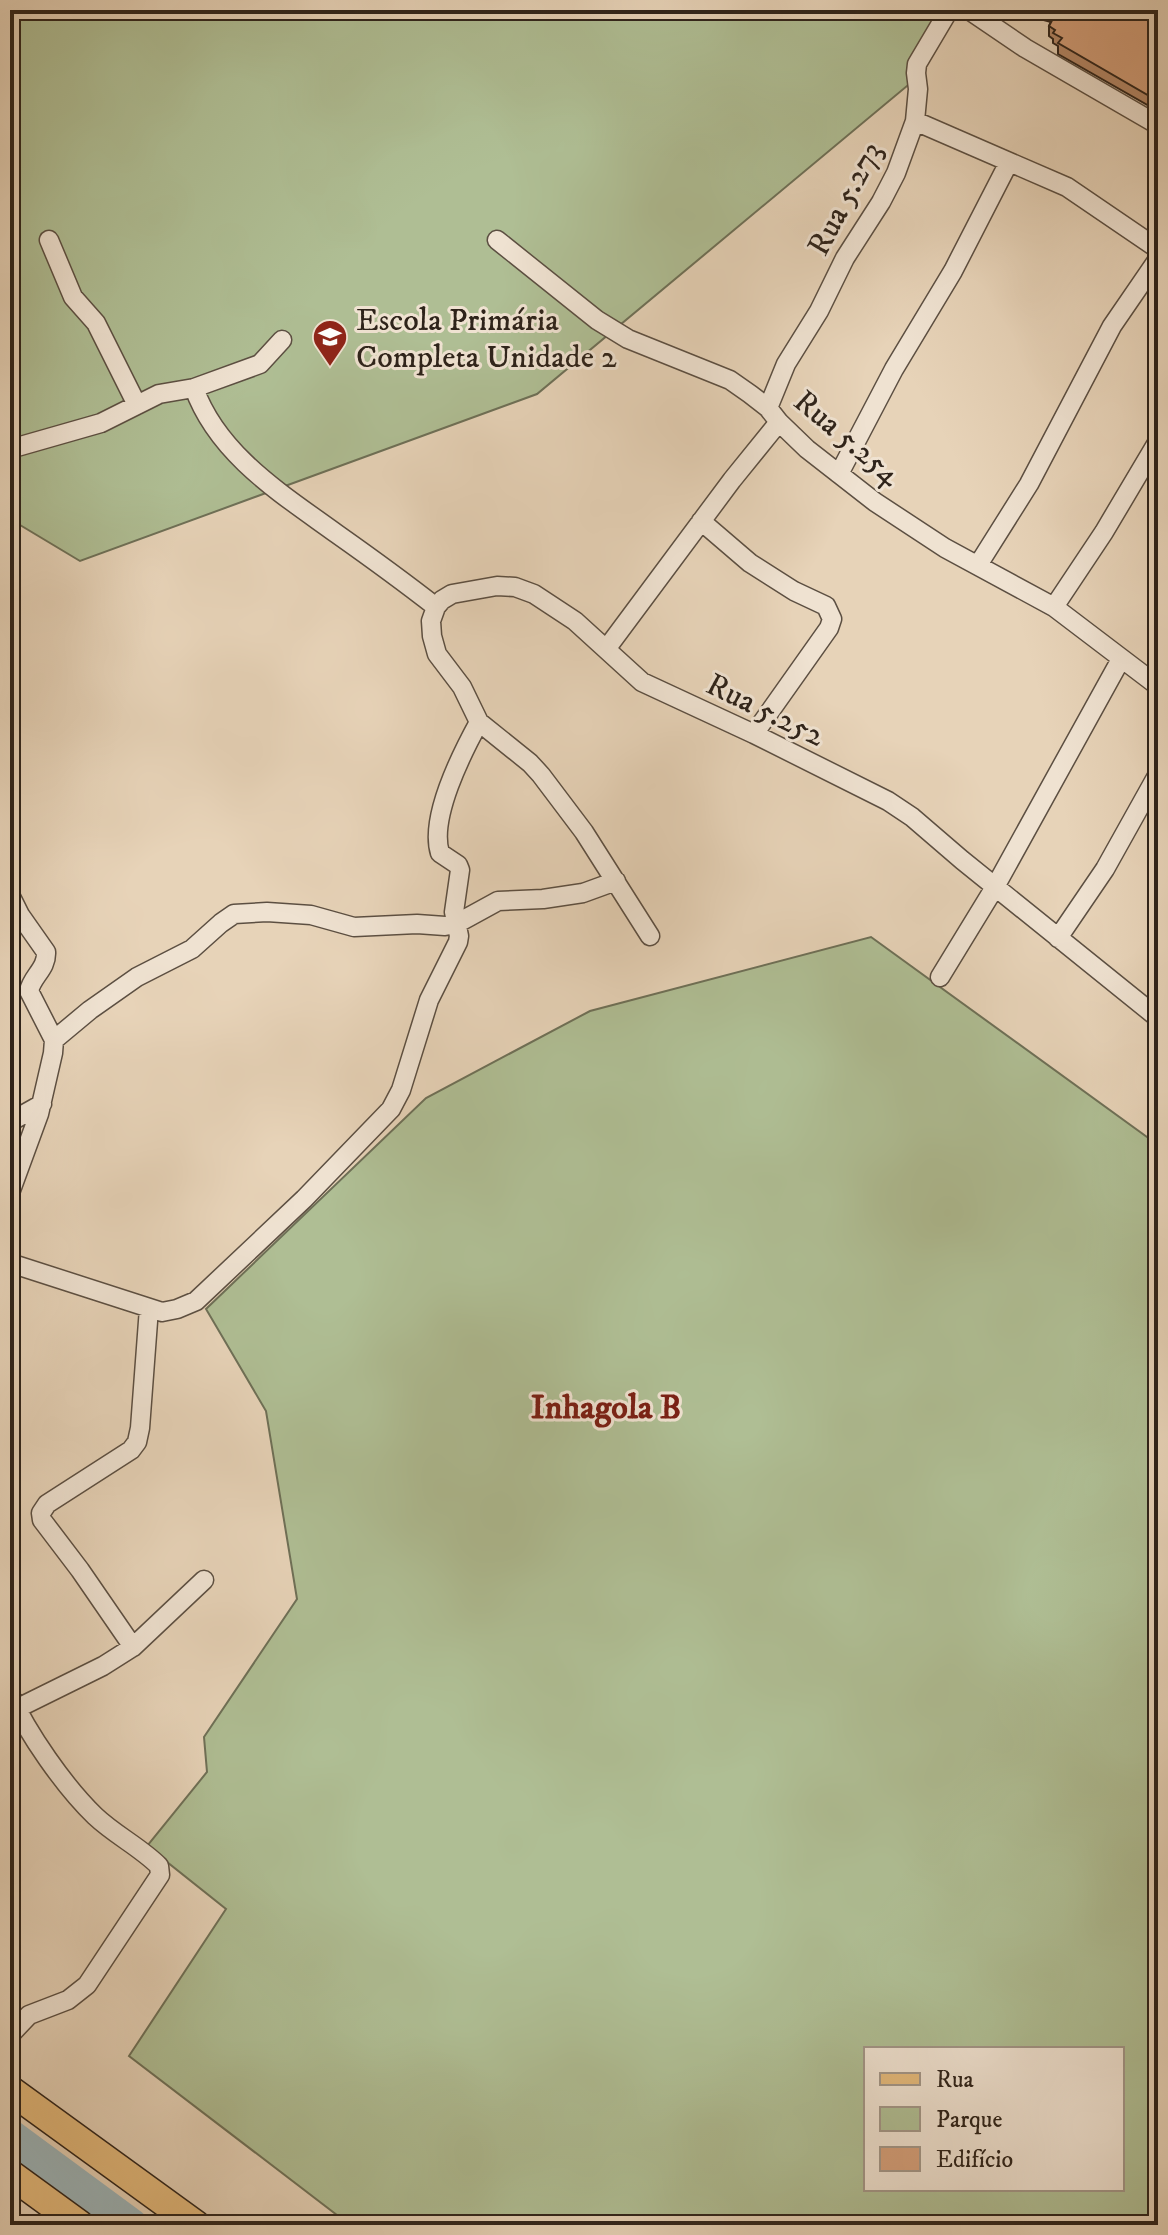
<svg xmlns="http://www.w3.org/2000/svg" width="1168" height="2235" font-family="'IM FELL DW Pica',serif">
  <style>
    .green { fill: #afbe94; stroke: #6e7057; stroke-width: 2; fill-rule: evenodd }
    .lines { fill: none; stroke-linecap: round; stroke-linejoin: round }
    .river { stroke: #9cb5ba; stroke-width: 32 }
    .minor-casing { stroke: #5c4f42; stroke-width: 21 }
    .primary-casing { stroke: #2e231a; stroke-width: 31 }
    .minor { stroke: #efe2d1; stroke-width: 18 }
    .primary { stroke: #e4ba7c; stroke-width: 28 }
    .wall { fill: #b68969; stroke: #2e231a; stroke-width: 2 }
    .building { fill: #d49f7a; stroke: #2e231a; stroke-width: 2 }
    .labels { text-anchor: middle; stroke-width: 6; stroke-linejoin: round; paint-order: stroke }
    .street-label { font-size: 32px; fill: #2e231a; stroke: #efe2d1 }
    .poi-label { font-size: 32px; fill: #2e231a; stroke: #efe2d1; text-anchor: start }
    .neighbourhood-label { font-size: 34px; font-weight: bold; fill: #7a1f14; stroke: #efe2d1 }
  </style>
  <rect width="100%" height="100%" fill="#e7d3b8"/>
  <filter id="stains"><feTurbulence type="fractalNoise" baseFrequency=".0025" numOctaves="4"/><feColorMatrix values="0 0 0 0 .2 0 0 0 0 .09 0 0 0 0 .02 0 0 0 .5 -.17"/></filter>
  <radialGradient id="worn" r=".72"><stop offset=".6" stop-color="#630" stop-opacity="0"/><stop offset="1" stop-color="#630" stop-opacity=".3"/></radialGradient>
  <path class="green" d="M 10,10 L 941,10 L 919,76 L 537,394 L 80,561 L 10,519 Z
    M 871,937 L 1158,1145 L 1158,2225 L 350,2225 L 129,2056 L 226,1909 L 147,1846 L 207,1772 L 204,1737 L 297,1599 L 266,1411 L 206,1309 L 426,1098 L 590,1011 ZM 866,2049 L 1122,2049 L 1122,2189 L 866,2189 Z"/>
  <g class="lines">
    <path class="river" d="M 10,2135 L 132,2225"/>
    <defs>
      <path id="minor" d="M 969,10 L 1025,48 L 1158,125
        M 915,121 L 1067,187 L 1158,249
        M 49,240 L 73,297 L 96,323 L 137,405
        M 497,240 L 597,320 L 628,339 L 730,380 L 750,394 L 768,408 L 779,422 L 807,449 L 875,502 L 945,548 L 1054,607 L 1158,686
        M 282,340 L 260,364 L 194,388 C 218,455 282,494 337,534 C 371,558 404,582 436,607
        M 768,408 L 786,364 L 819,311 L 845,258 L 881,202 L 896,173 L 915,121 L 918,89 L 916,73 L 917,64 L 949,10
        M 10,449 L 101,423 L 159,394 L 194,388
        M 839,474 L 894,369 L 953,271 L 1009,162
        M 701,521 L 750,563 L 794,591 L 826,606 L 832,619 L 829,628 L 754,734
        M 978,565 L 1029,484 L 1112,326 L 1158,259
        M 1054,607 L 1104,532 L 1158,441
        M 607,648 L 732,480 L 779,422
        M 10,895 L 20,915 L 46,952 C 47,969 32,976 29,991 L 54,1040 L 53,1053 L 39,1114 L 10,1193
        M 650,936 L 584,832 L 541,775 L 530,763 L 479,722 L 462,687 L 437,654 L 432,636 L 431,621 L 436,607 L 442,600 L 452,594 L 497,586 L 515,587 L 534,594 L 575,621 L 642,682 L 754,734 L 888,801 L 912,817 L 962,860 L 1158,1018
        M 1058,938 L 1105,869 L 1158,774
        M 940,977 L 995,887 L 1121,659
        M 54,1040 L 90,1010 L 137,977 L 192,949 L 221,923 L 234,914 L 267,912 L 311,915 L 354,927 L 417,924 L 445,926 L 456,924 L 498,901 L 543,899 L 583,893 L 616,881
        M 10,1122 L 42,1104
        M 10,1263 L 162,1312 L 177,1309 L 196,1301 L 304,1199 L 391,1109 L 401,1090 L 429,1000 L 458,942 L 459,936 L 454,912 L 460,870 L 458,865 L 440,853 C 429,818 462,753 479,722
        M 133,1647 L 80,1570 L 42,1520 L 41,1513 L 47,1504 L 131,1450 L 137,1442 L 140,1428 L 149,1308
        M 10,1695 C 28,1734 64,1786 95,1816 C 115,1835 140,1847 159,1866 L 160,1875 L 87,1985 L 68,2000 L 29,2015 L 10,2035
        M 16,1709 L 103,1666 L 133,1647 L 204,1580"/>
      <path id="primary" d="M 10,2090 L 196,2225
        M 10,2174 L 80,2225"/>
    </defs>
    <use href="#minor" class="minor-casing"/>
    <use href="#primary" class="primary-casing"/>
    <use href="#minor" class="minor"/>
    <use href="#primary" class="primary"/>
  </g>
  <path class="wall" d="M 1014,10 L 1131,10 L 1146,15 L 1158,10 L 1158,111 L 1058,54 L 1058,46 L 1053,43 L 1053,39 L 1049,36 L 1049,26 L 1051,22 L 1029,16 Z"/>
  <path class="building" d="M 1044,10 L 1131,10 L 1146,15 L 1148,10 L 1158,10 L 1158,101 L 1058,43 L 1062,38 L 1053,33 L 1055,30 L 1049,26 L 1056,13 Z"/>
  <defs>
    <symbol id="school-pin" viewBox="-11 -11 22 30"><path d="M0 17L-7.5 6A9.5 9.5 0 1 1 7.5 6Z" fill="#8f2418" stroke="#efe2d1"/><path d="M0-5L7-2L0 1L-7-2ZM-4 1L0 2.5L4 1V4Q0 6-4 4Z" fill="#fff"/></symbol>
  </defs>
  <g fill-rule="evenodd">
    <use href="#school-pin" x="310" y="317" width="40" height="54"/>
  </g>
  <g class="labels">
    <g class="street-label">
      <text transform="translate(844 198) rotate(-62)" y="11">Rua 5.273</text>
      <text transform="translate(848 437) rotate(40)" y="11">Rua 5.254</text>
      <text transform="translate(766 709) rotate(26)" y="11">Rua 5.252</text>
    </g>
    <g class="poi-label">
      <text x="356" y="330">Escola Primária<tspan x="356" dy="37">Completa Unidade 2</tspan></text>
    </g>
    <g class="neighbourhood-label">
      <text x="606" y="1418">Inhagola B</text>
    </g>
  </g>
  <rect width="1168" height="2235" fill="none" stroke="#e7d3b8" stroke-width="40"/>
  <rect x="12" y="12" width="1144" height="2211" fill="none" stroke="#2e231a" stroke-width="4"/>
  <rect x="20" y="20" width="1128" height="2195" fill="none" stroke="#2e231a" stroke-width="2"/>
  <rect x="864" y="2047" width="260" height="144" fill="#efe2d1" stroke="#a29688" stroke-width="2"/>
  <rect x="880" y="2073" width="40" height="12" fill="#e4ba7c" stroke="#a29688" stroke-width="2"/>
  <text x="936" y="2087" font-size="24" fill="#2e231a">Rua</text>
  <rect x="880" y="2107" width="40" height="24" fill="#afbe94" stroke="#a29688" stroke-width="2"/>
  <text x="936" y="2127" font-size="24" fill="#2e231a">Parque</text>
  <rect x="880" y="2147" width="40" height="24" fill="#d49f7a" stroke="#a29688" stroke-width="2"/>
  <text x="936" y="2167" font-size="24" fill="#2e231a">Edifício</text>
  <rect width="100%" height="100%" filter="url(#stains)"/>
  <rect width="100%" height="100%" fill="url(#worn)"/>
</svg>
